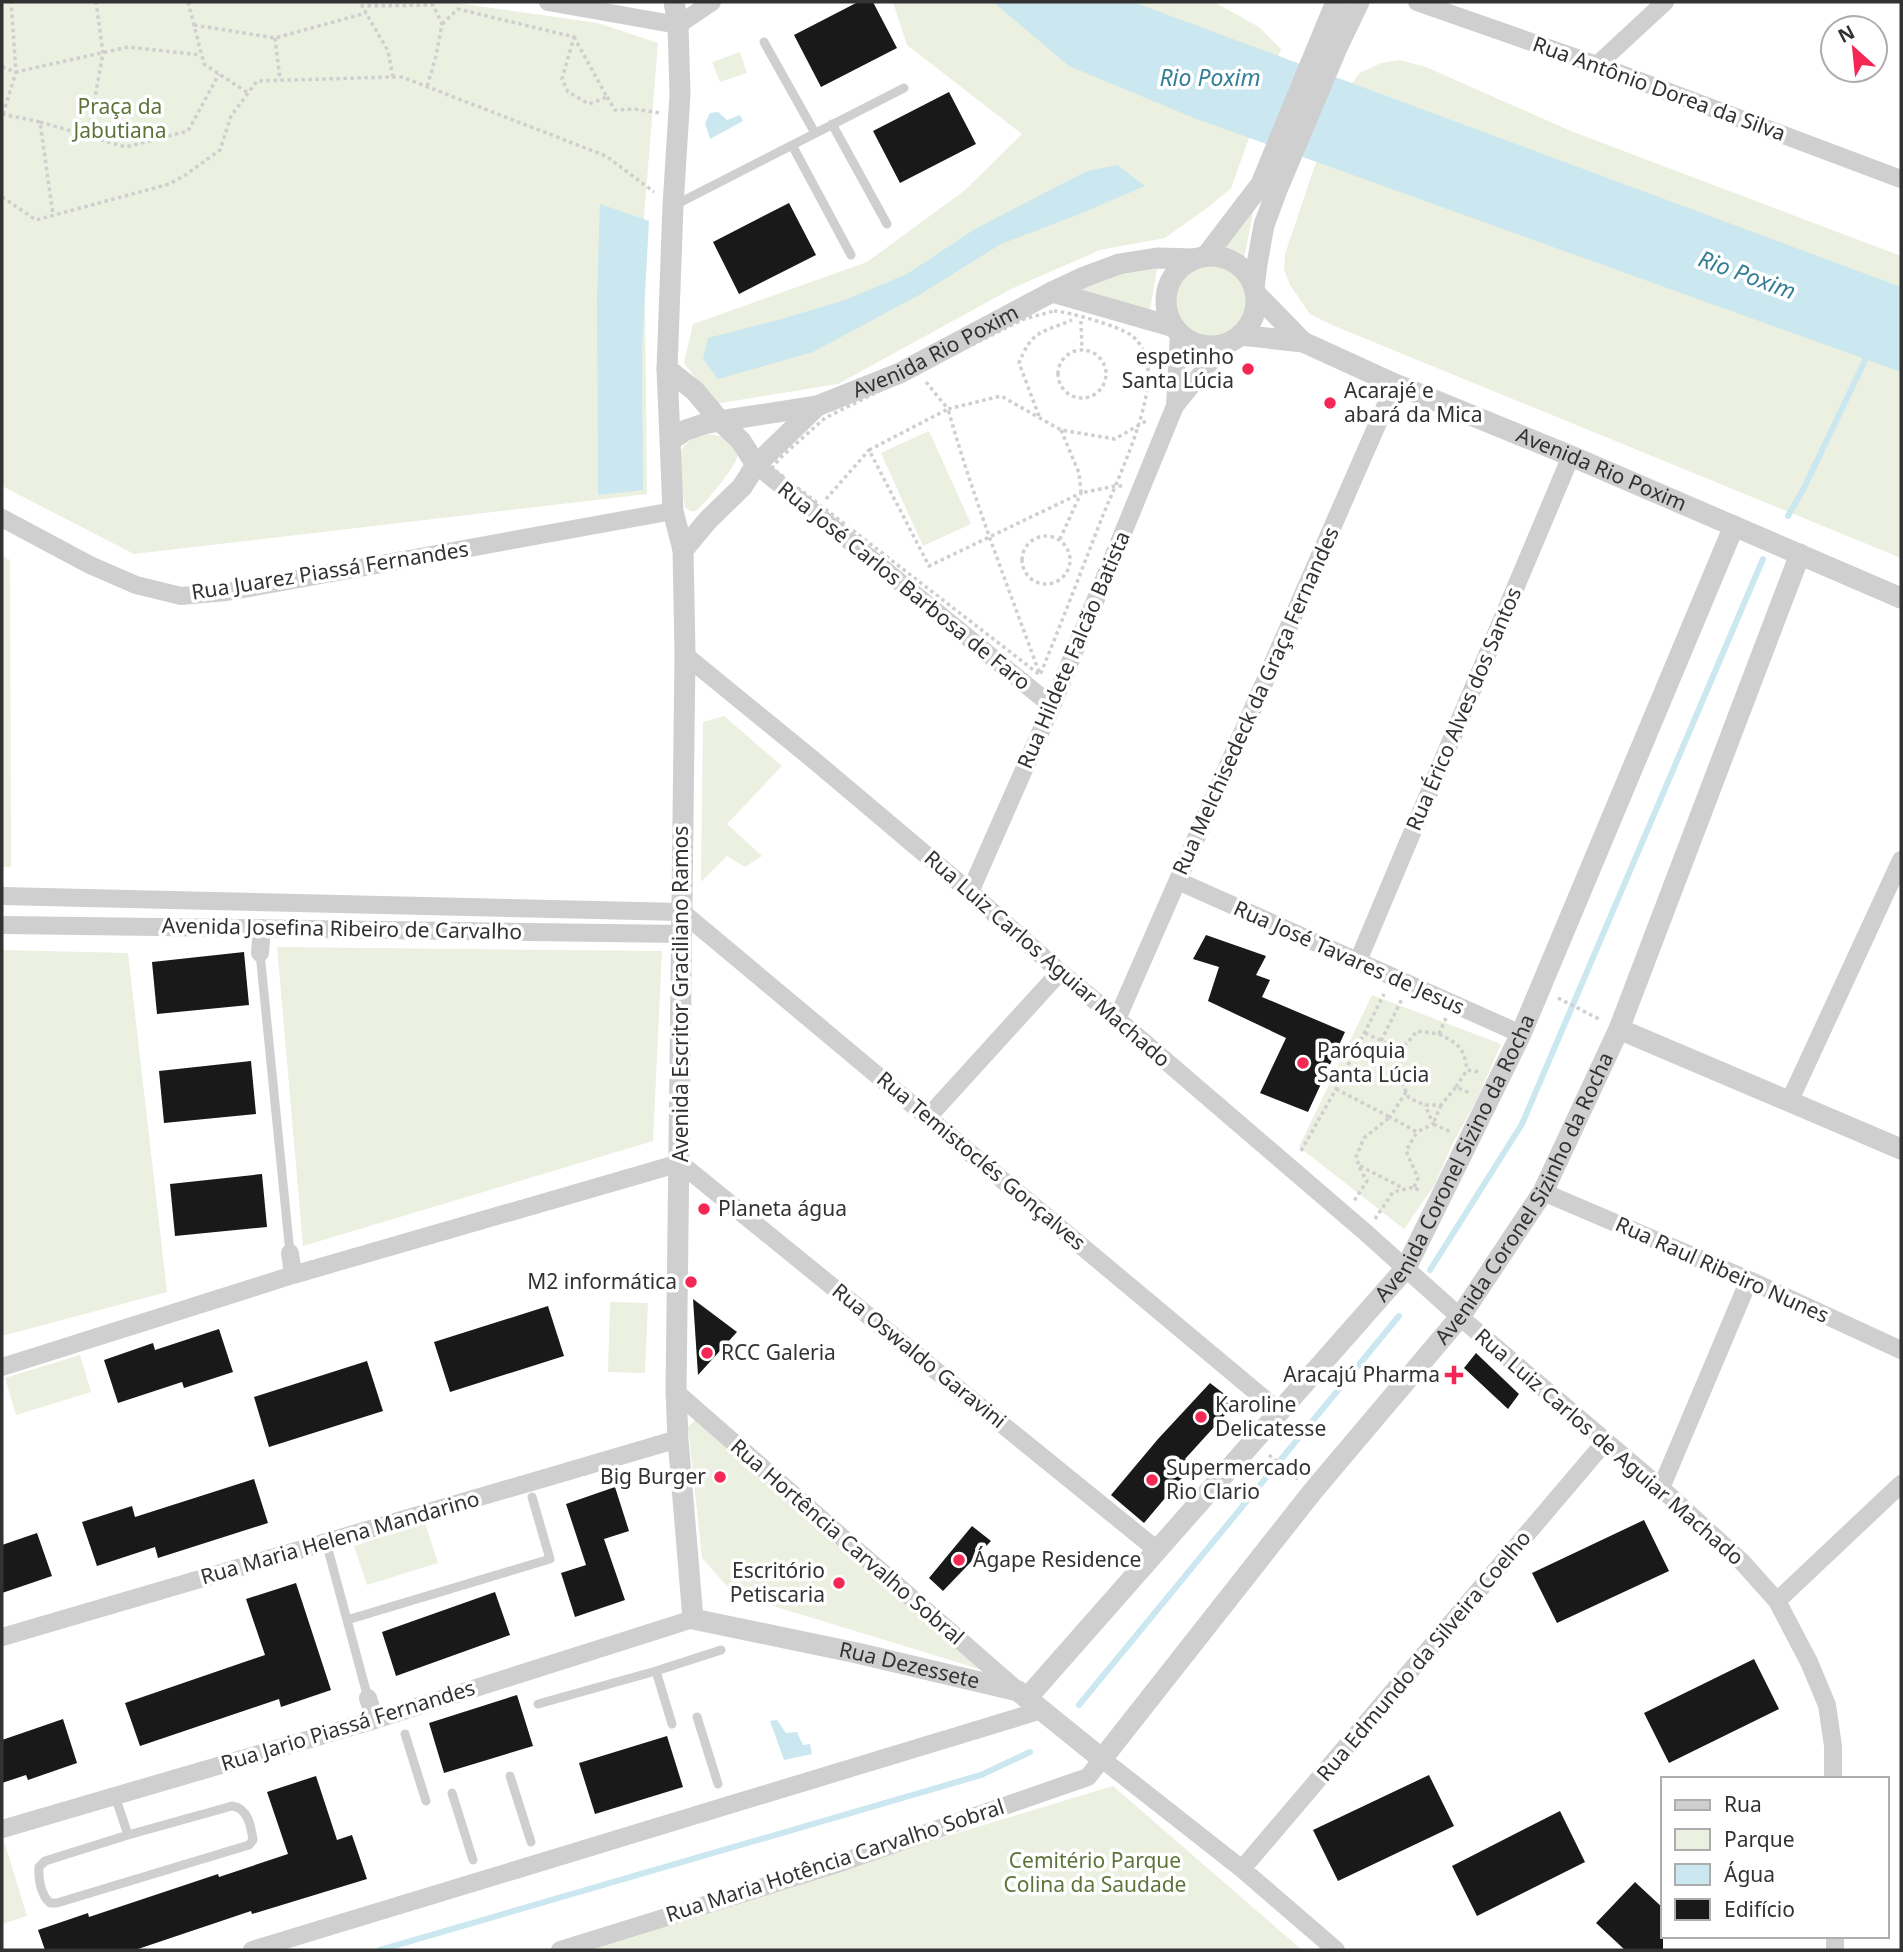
<svg xmlns="http://www.w3.org/2000/svg" width="1903" height="1952" font-family="'Noto Sans',sans-serif">
  <style>
    .green { fill: #ebf0e0 }
    .water { fill: #cbe7f0 }
    .lines { fill: none; stroke-linecap: round; stroke-linejoin: round }
    .stream { stroke: #cbe7f0; stroke-width: 6 }
    .building { fill: #191919 }
    .path { stroke: #cfcfcf; stroke-width: 3.5; stroke-dasharray: 3.5 3.5; stroke-linecap: butt }
    .service { stroke: #cfcfcf; stroke-width: 9 }
    .minor { stroke: #cfcfcf; stroke-width: 18 }
    .tertiary { stroke: #cfcfcf; stroke-width: 21 }
    .poi-dot { fill: #f52855; stroke: #fff; stroke-width: 2.5 }
    .labels { text-anchor: middle; stroke-width: 7; stroke-linejoin: round; paint-order: stroke }
    .street-label { font-size: 21px; fill: #323232; stroke: #fff }
    .park-label { font-size: 21px; fill: #5d733a; stroke: #fff }
    .poi-label { font-size: 21px; fill: #323232; stroke: #fff; text-anchor: start }
    .water-label { font-size: 23px; font-style: italic; fill: #357f96; stroke: #fff }
  </style>
  <rect width="100%" height="100%" fill="#fff"/>
  <path class="green" d="M 2,2 L 450,2 L 598,23 L 658,43 L 644,217 L 647,494 L 134,554 L 2,486 Z
    M 893,2 L 1214,2 L 1259,27 L 1281,49 L 1231,188 L 1211,205 L 1165,238 L 1100,250 L 1011,289 L 838,384 L 715,404 L 684,363 L 693,324 L 867,262 L 964,191 L 1022,134 L 907,45 Z
    M 740,52 L 747,73 L 720,82 L 712,62 Z
    M 1400,60 L 1426,67 L 1571,131 L 1901,256 L 1901,558 L 1332,325 L 1310,314 L 1290,285 L 1284,269 L 1285,254 L 1313,171 L 1344,93 L 1360,73 L 1381,63 Z
    M 1255,203 L 1243,263 L 1214,248 Z
    M1173 301a38 38 0 1 1 76 0a38 38 0 1 1-76 0Z
    M 1157,269 L 1150,310 L 1076,293 L 1088,279 Z
    M 929,431 L 971,524 L 923,546 L 881,453 Z
    M 709,434 L 723,437 L 738,447 C 738,450 738,454 737,458 C 735,466 702,509 695,511 C 691,512 688,510 685,507 C 680,475 665,441 709,434 Z
    M 2,555 L 10,560 L 11,867 L 2,867 Z
    M 724,716 L 782,766 L 727,824 L 762,856 L 745,867 L 727,856 L 701,882 L 703,722 Z
    M 277,947 L 662,951 L 653,1141 L 303,1246 Z
    M 2,950 L 128,953 L 167,1292 L 2,1336 Z
    M 1372,995 L 1501,1044 L 1478,1097 L 1452,1145 L 1435,1184 L 1404,1229 L 1299,1147 Z
    M 610,1302 L 648,1303 L 645,1373 L 608,1372 Z
    M 80,1355 L 91,1392 L 16,1415 L 5,1378 Z
    M 696,1419 L 986,1671 L 734,1594 L 702,1558 L 688,1427 Z
    M 425,1523 L 438,1563 L 367,1585 L 354,1546 Z
    M 1113,1786 L 1302,1950 L 569,1950 Z
    M 2,1841 L 4,1841 L 27,1916 L 2,1924 Z"/>
  <path class="water" d="M 993,2 L 1133,2 L 1901,287 L 1901,372 L 1194,118 L 1069,66 Z
    M 718,112 L 727,120 L 740,115 L 743,121 L 710,139 L 705,123 L 710,113 Z
    M 1117,165 L 1145,186 L 1077,215 L 1001,244 L 919,295 L 813,352 L 718,379 L 703,359 L 708,338 L 785,318 L 845,300 L 907,274 L 975,229 L 1087,171 Z
    M 600,204 L 649,221 L 642,348 L 643,490 L 598,495 L 597,299 Z
    M 777,1720 L 786,1733 L 797,1732 L 803,1745 L 810,1744 L 812,1754 L 784,1760 L 770,1721 Z"/>
  <g class="lines">
    <path class="stream" d="M 1788,516 L 1804,488 L 1869,352
      M 1430,1270 L 1522,1124 L 1763,559
      M 1079,1705 L 1399,1316
      M 380,1950 L 981,1775 L 1030,1752"/>
  </g>
  <path class="building" d="M 858,2 L 873,2 L 897,48 L 821,87 L 794,35 Z
    M 949,92 L 976,144 L 900,183 L 873,131 Z
    M 789,203 L 816,255 L 739,294 L 713,242 Z
    M 1206,935 L 1266,956 L 1256,975 L 1270,980 L 1262,997 L 1345,1032 L 1308,1112 L 1260,1093 L 1286,1038 L 1208,1001 L 1219,967 L 1193,959 Z
    M 244,952 L 249,1005 L 157,1014 L 152,962 Z
    M 251,1061 L 256,1114 L 164,1123 L 159,1071 Z
    M 262,1174 L 267,1227 L 175,1236 L 170,1184 Z
    M 693,1299 L 737,1332 L 698,1375 Z
    M 548,1306 L 564,1356 L 450,1392 L 434,1342 Z
    M 219,1329 L 233,1372 L 184,1388 L 182,1382 L 118,1403 L 104,1360 L 153,1343 L 155,1350 Z
    M 1476,1353 L 1519,1394 L 1508,1409 L 1464,1368 Z
    M 367,1361 L 383,1411 L 269,1447 L 254,1397 Z
    M 1210,1383 L 1236,1403 L 1185,1459 L 1193,1465 L 1144,1523 L 1111,1495 L 1158,1439 Z
    M 254,1479 L 268,1523 L 158,1558 L 155,1547 L 97,1566 L 82,1522 L 132,1506 L 135,1517 Z
    M 615,1487 L 629,1531 L 604,1539 L 625,1600 L 575,1617 L 561,1573 L 586,1565 L 566,1504 Z
    M 1644,1520 L 1669,1571 L 1557,1623 L 1532,1573 Z
    M 972,1526 L 991,1541 L 943,1591 L 929,1578 Z
    M 37,1533 L 52,1576 L 2,1593 L 2,1545 Z
    M 296,1583 L 331,1690 L 281,1707 L 279,1699 L 140,1746 L 125,1703 L 265,1655 L 246,1599 Z
    M 495,1592 L 510,1635 L 396,1676 L 382,1632 Z
    M 1754,1659 L 1779,1709 L 1669,1763 L 1644,1713 Z
    M 517,1695 L 533,1746 L 444,1773 L 429,1723 Z
    M 63,1719 L 77,1763 L 28,1780 L 26,1775 L 2,1783 L 2,1740 Z
    M 667,1736 L 683,1787 L 595,1814 L 579,1763 Z
    M 1429,1775 L 1454,1826 L 1338,1881 L 1313,1830 Z
    M 316,1776 L 337,1840 L 352,1835 L 367,1879 L 252,1914 L 251,1911 L 135,1950 L 45,1950 L 38,1930 L 88,1913 L 89,1917 L 218,1874 L 219,1877 L 288,1854 L 267,1792 Z
    M 1560,1811 L 1585,1862 L 1477,1916 L 1452,1866 Z
    M 1635,1882 L 1663,1908 L 1663,1950 L 1625,1950 L 1596,1923 Z"/>
  <g class="lines">
    <path class="path" d="M 188,2 L 204,64 L 248,93
      M 442,24 L 458,9 L 574,37 L 562,79 L 568,92 L 589,104 L 607,97 L 574,37
      M 194,25 L 275,38 L 366,13
      M 275,38 L 280,80
      M 2,67 L 16,72 L 128,47 L 201,55
      M 393,77 L 388,51 L 362,6 L 433,5 L 442,24 L 436,56 L 427,87
      M 607,97 L 615,110 L 634,109 L 660,113
      M 2,114 L 40,122 L 53,215
      M 3,114 L 16,72 L 11,2
      M 40,122 L 126,147 L 188,131 L 219,74
      M 88,136 L 103,53 L 96,2
      M 2,197 L 36,220 L 169,184 L 184,176 L 220,150 L 231,116 L 257,81 L 393,77 L 402,77 L 606,156 L 654,192
      M 1054,311 C 1070,312 1118,326 1131,335 C 1139,341 1145,351 1147,362 C 1156,400 1116,483 1101,520 C 1081,572 1061,624 1040,675 L 772,468 L 780,458 L 825,418 L 1024,319 Z
      M 1081,321 L 1082,350
      M1058 374a24 24 0 1 1 48 0a24 24 0 1 1-48 0Z
      M 926,382 L 948,409 L 1001,396 L 1061,430 L 1115,439 L 1148,420
      M 1039,416 L 1019,363 C 1032,330 1041,333 1072,320
      M 1061,430 L 1079,473 L 1081,493 L 1115,486 L 1123,486
      M 826,499 L 869,450
      M1022 560a24 24 0 1 1 48 0a24 24 0 1 1-48 0Z
      M 1039,672 C 1007,584 973,498 948,409 L 869,450 L 929,566 L 1081,493 L 1060,539
      M 1558,998 L 1601,1020
      M 1446,1018 L 1439,1034 L 1417,1031 L 1401,1050 L 1398,1075 L 1409,1098 L 1425,1105 L 1441,1105 L 1456,1087 L 1470,1093
      M 1365,1033 L 1401,1050
      M 1439,1034 C 1458,1044 1464,1047 1467,1070
      M 1381,1041 L 1402,999
      M 1456,1087 L 1467,1070 L 1480,1072
      M 1336,1089 L 1390,1117 L 1364,1138 L 1356,1157 L 1361,1171 L 1367,1181 L 1354,1201
      M 1406,1092 L 1390,1117 L 1417,1132 L 1433,1124 L 1425,1105
      M 1441,1105 L 1433,1124 L 1451,1132
      M 1301,1151 L 1336,1089 L 1384,994
      M 1360,1166 L 1403,1188
      M 1414,1187 L 1418,1178 L 1406,1151 L 1417,1132
      M 1375,1219 L 1393,1192 L 1414,1187 L 1421,1192
      M 1269,1455 L 1298,1479"/>
    <path class="service" d="M 764,42 L 815,133
      M 832,124 L 887,224
      M 792,145 L 851,255
      M 675,205 L 904,88
      M 260,953 L 290,1253
      M 329,1553 L 368,1698
      M 347,1620 L 550,1559 L 532,1497
      M 538,1704 L 656,1671
      M 697,1717 L 718,1784
      M 672,1724 L 656,1671 L 721,1650
      M 405,1734 L 426,1801
      M 510,1776 L 531,1842
      M 452,1793 L 473,1860
      M 115,1796 L 128,1835
      M 232,1806 C 248,1808 251,1826 253,1840 L 249,1845 L 57,1903 L 50,1903 C 41,1895 38,1879 39,1867 L 45,1861 L 128,1835 Z"/>
    <path class="minor" d="M 548,2 L 678,25 L 712,2
      M 1417,2 L 1597,65 L 1901,179
      M 1597,65 L 1665,2
      M 1175,406 L 1179,332
      M 756,465 L 1052,706
      M 2,518 L 90,565 L 136,585 L 181,596 L 227,592 L 673,511
      M 685,655 L 816,762 L 970,892 L 1060,972 L 1117,1019 L 1365,1232 L 1460,1317 L 1661,1488 L 1743,1563 L 1777,1601 L 1809,1662 L 1827,1705 L 1833,1746 L 1833,1779
      M 1178,881 L 1521,1034
      M 970,892 L 1052,706 L 1175,406 L 1226,343
      M 2,896 L 682,912 L 1280,1412
      M 2,925 L 682,934
      M 260,953 L 262,928
      M 1358,961 L 1571,456
      M 1117,1019 L 1395,384
      M 1790,1100 L 1901,860
      M 928,1117 L 1060,972
      M 1543,1192 L 1749,1280 L 1901,1350
      M 290,1253 L 293,1275
      M 2,1367 L 293,1275 L 680,1163 L 1157,1550
      M 676,1392 L 1018,1691
      M 1661,1488 L 1749,1280
      M 1777,1601 L 1901,1484
      M 2,1637 L 678,1439
      M 368,1698 L 375,1720
      M 2,1829 L 375,1720 L 693,1619
      M 1242,1869 L 1605,1442
      M 1835,1936 L 1835,1950
      M 252,1950 L 1042,1710
      M 560,1950 L 834,1865 L 1088,1777 L 1102,1759 L 1242,1869 L 1336,1950"/>
    <g class="tertiary">
      <path id="s1" d="M 674,2 L 678,25 L 680,94 L 673,206 L 667,369 L 673,511 L 683,550 L 685,655 L 676,1392 L 678,1439 L 693,1619 L 857,1653 L 1018,1691 L 1102,1759 L 1313,1491 L 1460,1317 L 1543,1192 L 1619,1029 L 1800,554"/>
      <path d="M 1206,256 L 1261,184 L 1336,2"/>
      <circle cx="1211" cy="301" r="45"/>
      <path d="M 1254,288 L 1257,264 L 1264,225 L 1277,190 L 1337,48 L 1359,2"/>
      <path d="M 1052,292 L 1174,327"/>
      <path d="M 1256,294 L 1303,342"/>
      <path id="s2" d="M 1240,335 L 1303,342 L 1395,384 L 1571,456 L 1901,598"/>
      <path d="M 667,369 L 695,391 L 720,421 L 741,441 L 756,465"/>
      <path id="s3" d="M 671,440 L 686,430 L 707,423 L 817,406 L 900,373 L 1052,292 L 1084,277 L 1119,264 L 1157,258 L 1195,259"/>
      <path d="M 683,550 L 708,520 L 742,487 L 756,465 L 817,406"/>
      <path d="M 1619,1029 L 1901,1149"/>
      <path id="s4" d="M 1027,1698 L 1406,1268 L 1521,1034 L 1734,526"/>
    </g>
  </g>
  <g class="poi-dot">
    <circle cx="1248" cy="369" r="7"/>
    <circle cx="1330" cy="403" r="7"/>
    <circle cx="1303" cy="1063" r="7"/>
    <circle cx="704" cy="1209" r="7"/>
    <circle cx="691" cy="1282" r="7"/>
    <circle cx="707" cy="1353" r="7"/>
    <path d="M1450.5 1364.5h7v7h7v7h-7v7h-7v-7h-7v-7h7z"/>
    <circle cx="1201" cy="1417" r="7"/>
    <circle cx="720" cy="1477" r="7"/>
    <circle cx="1152" cy="1480" r="7"/>
    <circle cx="959" cy="1560" r="7"/>
    <circle cx="839" cy="1583" r="7"/>
  </g>
  <g class="labels">
    <g class="street-label">
      <text transform="translate(1659 89) rotate(20)" y="7">Rua Antônio Dorea da Silva</text>
      <text dy="7" stroke="none"><textPath href="#s3" startOffset="282">Avenida Rio Poxim</textPath></text>
      <text dy="7" stroke="none"><textPath href="#s2" startOffset="388">Avenida Rio Poxim</textPath></text>
      <text transform="translate(330 571) rotate(-9)" y="7">Rua Juarez Piassá Fernandes</text>
      <text transform="translate(904 586) rotate(39)" y="7">Rua José Carlos Barbosa de Faro</text>
      <text transform="translate(1074 650) rotate(-67)" y="7">Rua Hildete Falcão Batista</text>
      <text transform="translate(1256 701) rotate(-66)" y="7">Rua Melchisedeck da Graça Fernandes</text>
      <text transform="translate(1464 709) rotate(-67)" y="7">Rua Érico Alves dos Santos</text>
      <text transform="translate(342 929) rotate(1)" y="7">Avenida Josefina Ribeiro de Carvalho</text>
      <text transform="translate(1349 958) rotate(24)" y="7">Rua José Tavares de Jesus</text>
      <text transform="translate(1047 959) rotate(41)" y="7">Rua Luiz Carlos Aguiar Machado</text>
      <text transform="translate(681 994) rotate(-90)" y="7">Avenida Escritor Graciliano Ramos</text>
      <text dy="7" stroke="none"><textPath href="#s4" startOffset="693">Avenida Coronel Sizino da Rocha</textPath></text>
      <text transform="translate(981 1161) rotate(40)" y="7">Rua Temistoclés Gonçalves</text>
      <text dy="7" stroke="none"><textPath href="#s1" startOffset="2765">Avenida Coronel Sizinho da Rocha</textPath></text>
      <text transform="translate(1722 1270) rotate(24)" y="7">Rua Raul Ribeiro Nunes</text>
      <text transform="translate(919 1356) rotate(39)" y="7">Rua Oswaldo Garavini</text>
      <text transform="translate(1609 1447) rotate(41)" y="7">Rua Luiz Carlos de Aguiar Machado</text>
      <text transform="translate(340 1538) rotate(-16)" y="7">Rua Maria Helena Mandarino</text>
      <text transform="translate(847 1542) rotate(41)" y="7">Rua Hortência Carvalho Sobral</text>
      <text transform="translate(1424 1656) rotate(-50)" y="7">Rua Edmundo da Silveira Coelho</text>
      <text dy="7" stroke="none"><textPath href="#s1" startOffset="1841">Rua Dezessete</textPath></text>
      <text transform="translate(348 1726) rotate(-17)" y="7">Rua Jario Piassá Fernandes</text>
      <text transform="translate(835 1861) rotate(-18)" y="7">Rua Maria Hotência Carvalho Sobral</text>
    </g>
    <g class="park-label">
      <text x="120" y="114">Praça da<tspan x="120" dy="24">Jabutiana</tspan></text>
      <text x="1095" y="1868">Cemitério Parque<tspan x="1095" dy="24">Colina da Saudade</tspan></text>
    </g>
    <g class="poi-label">
      <text x="1234" y="364" text-anchor="end">espetinho<tspan x="1234" dy="24">Santa Lúcia</tspan></text>
      <text x="1344" y="398">Acarajé e<tspan x="1344" dy="24">abará da Mica</tspan></text>
      <text x="1317" y="1058">Paróquia<tspan x="1317" dy="24">Santa Lúcia</tspan></text>
      <text x="718" y="1216">Planeta água</text>
      <text x="677" y="1289" text-anchor="end">M2 informática</text>
      <text x="721" y="1360">RCC Galeria</text>
      <text x="1440" y="1382" text-anchor="end">Aracajú Pharma</text>
      <text x="1215" y="1412">Karoline<tspan x="1215" dy="24">Delicatesse</tspan></text>
      <text x="1166" y="1475">Supermercado<tspan x="1166" dy="24">Rio Clario</tspan></text>
      <text x="706" y="1484" text-anchor="end">Big Burger</text>
      <text x="973" y="1567">Ágape Residence</text>
      <text x="825" y="1578" text-anchor="end">Escritório<tspan x="825" dy="24">Petiscaria</tspan></text>
    </g>
    <g class="water-label">
      <text x="1210" y="86">Rio Poxim</text>
      <text transform="translate(1747 275) rotate(20)" y="8">Rio Poxim</text>
    </g>
  </g>
  <rect width="1903" height="1952" fill="none" stroke="#323232" stroke-width="7"/>
  <rect x="1661" y="1777" width="228" height="161" fill="#ffffff" stroke="#adadad" stroke-width="2"/>
  <rect x="1675" y="1800" width="35" height="10" fill="#cfcfcf" stroke="#adadad" stroke-width="2"/>
  <text x="1724" y="1812" font-size="21" fill="#323232">Rua</text>
  <rect x="1675" y="1829" width="35" height="21" fill="#ebf0e0" stroke="#adadad" stroke-width="2"/>
  <text x="1724" y="1847" font-size="21" fill="#323232">Parque</text>
  <rect x="1675" y="1864" width="35" height="21" fill="#cbe7f0" stroke="#adadad" stroke-width="2"/>
  <text x="1724" y="1882" font-size="21" fill="#323232">Água</text>
  <rect x="1675" y="1899" width="35" height="21" fill="#191919" stroke="#adadad" stroke-width="2"/>
  <text x="1724" y="1917" font-size="21" fill="#323232">Edifício</text>
  <g transform="translate(1854 49) rotate(333)"><circle r="33" fill="#ffffff" stroke="#adadad" stroke-width="2"/>
  <path d="M0-5L12 26L0 18L-12 26Z" fill="#f52855"/>
  <text y="-10" font-size="19" font-weight="bold" text-anchor="middle" fill="#323232">N</text>
  </g>
</svg>
